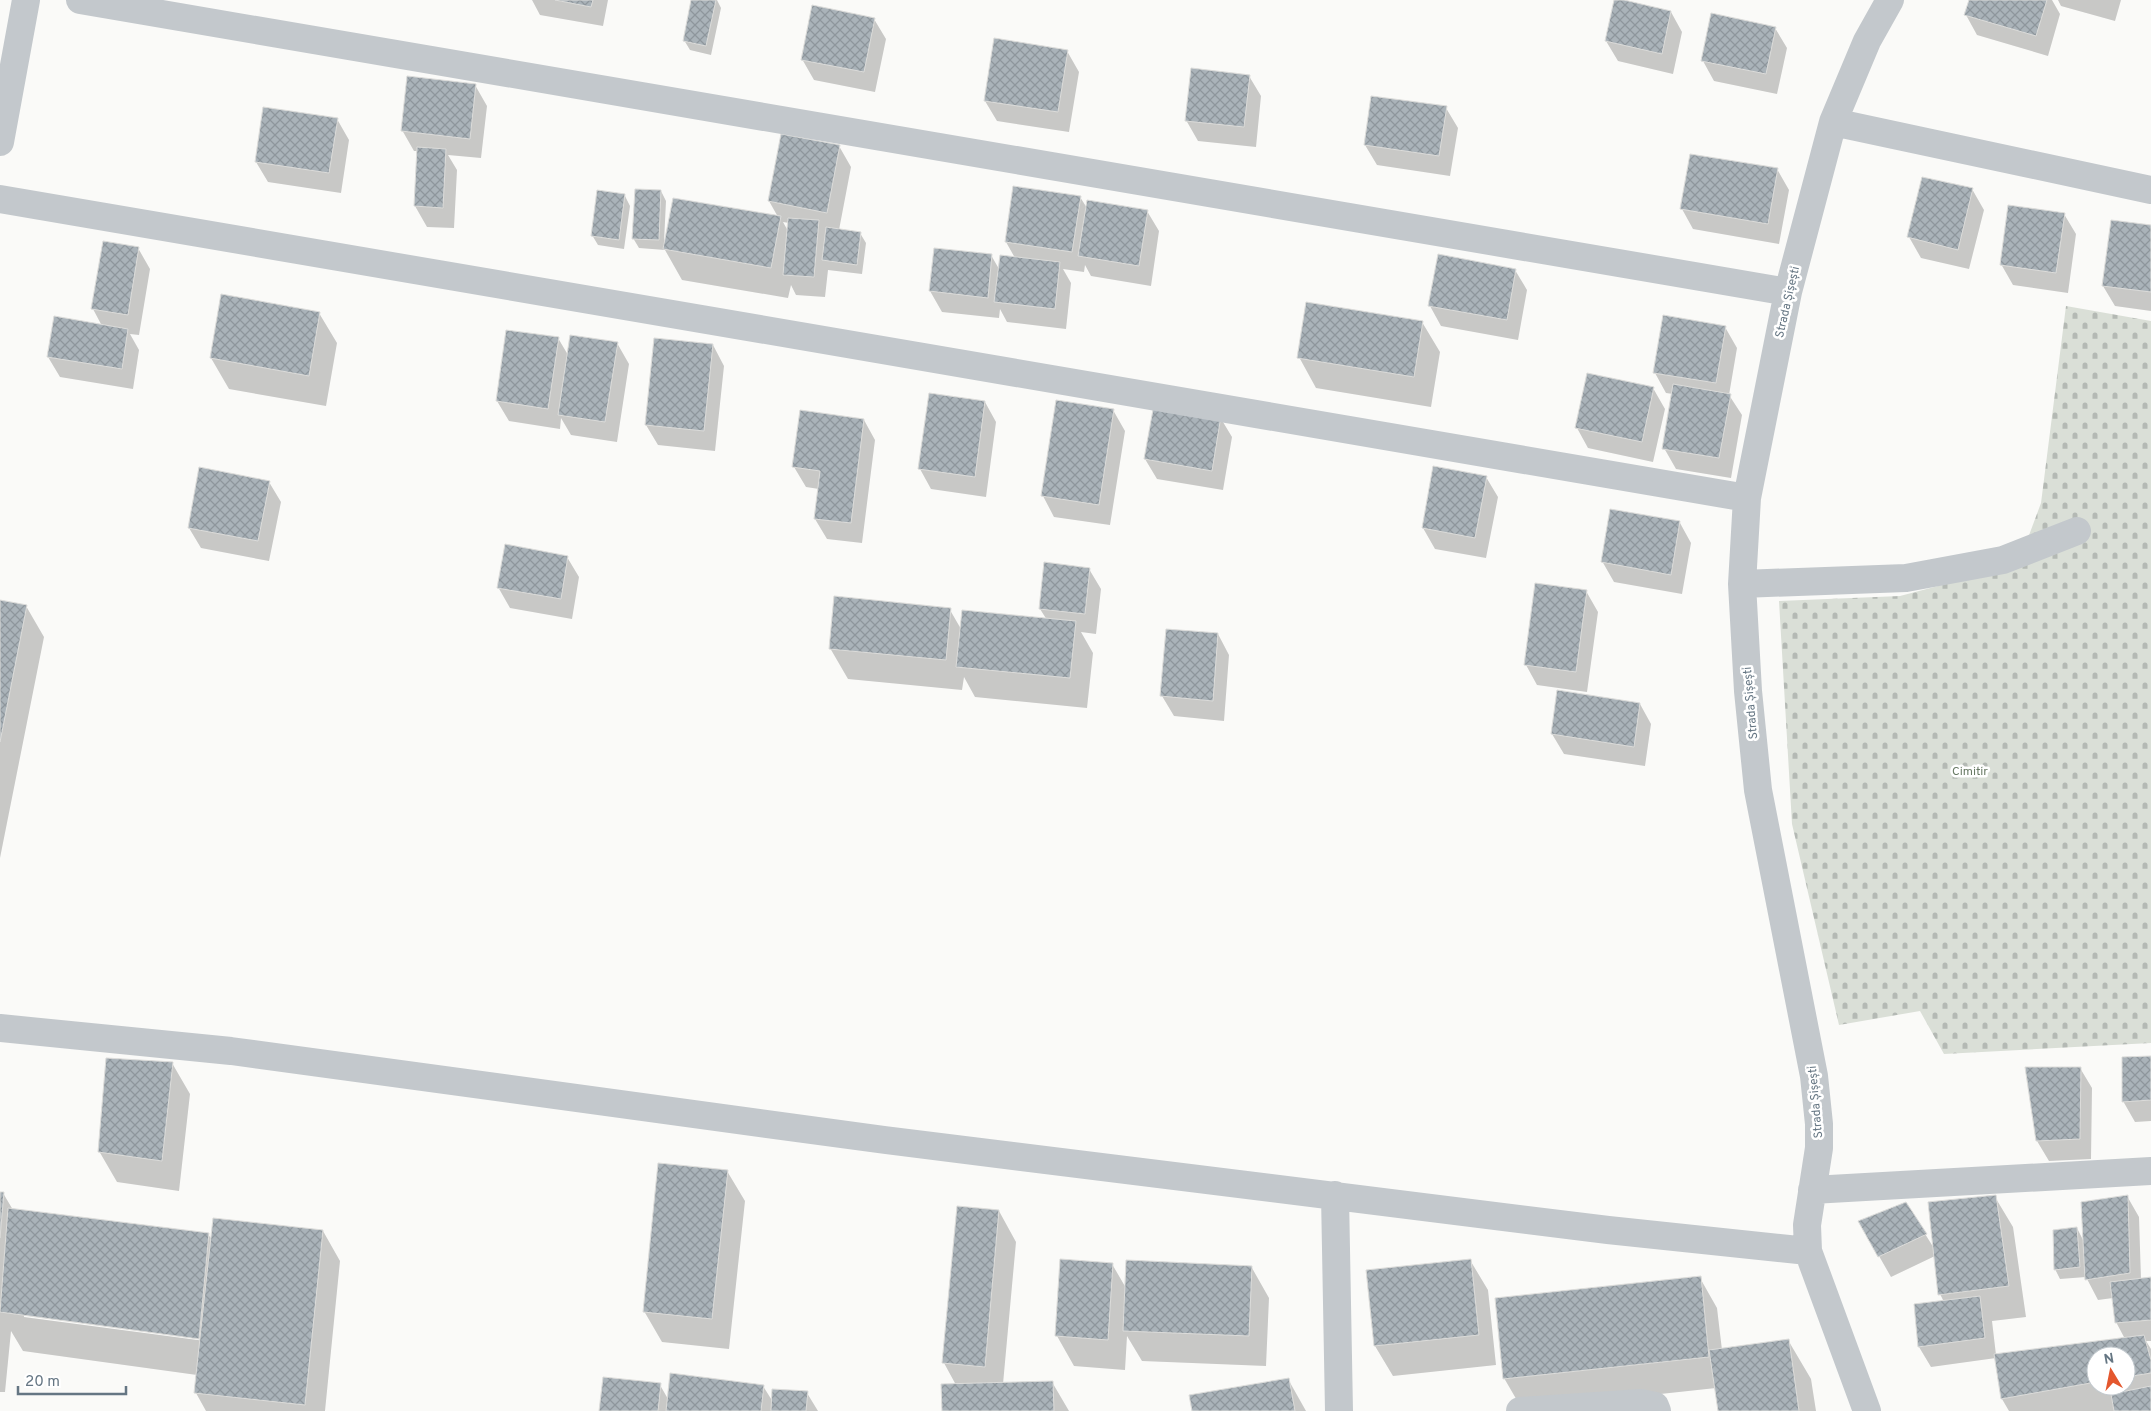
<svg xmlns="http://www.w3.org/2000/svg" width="2151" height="1411" font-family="Overpass,sans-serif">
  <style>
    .cemetery { fill: url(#cemetery-stones) }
    .shadow { fill: #0003; fill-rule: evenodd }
    .building { fill: url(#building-cross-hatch); stroke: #dcdcda }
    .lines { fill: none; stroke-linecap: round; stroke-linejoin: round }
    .minor { stroke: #c3c8cc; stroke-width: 28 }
    .labels { text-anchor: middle; stroke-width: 5; stroke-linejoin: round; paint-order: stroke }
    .street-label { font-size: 12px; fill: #657683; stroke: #fff }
    .park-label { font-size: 12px; fill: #687a64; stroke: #fff }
  </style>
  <defs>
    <pattern id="cemetery-stones" width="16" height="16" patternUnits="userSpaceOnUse" patternTransform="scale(1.25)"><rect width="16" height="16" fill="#dadfd7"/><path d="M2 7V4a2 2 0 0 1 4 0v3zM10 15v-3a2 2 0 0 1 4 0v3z" fill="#b4b9b4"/></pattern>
    <pattern id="building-cross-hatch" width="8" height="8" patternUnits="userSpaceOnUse" patternTransform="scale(1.25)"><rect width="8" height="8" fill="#aab3b9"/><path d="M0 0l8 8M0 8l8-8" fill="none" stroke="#8e969c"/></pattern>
  </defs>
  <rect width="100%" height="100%" fill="#fafaf8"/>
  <path class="cemetery" d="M 2066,306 L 2151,321 L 2151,1043 L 1944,1054 L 1920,1011 L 1839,1025 L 1792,824 L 1779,601 L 1900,596 L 2018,565 L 2041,503 Z"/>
  <path class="shadow" d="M 532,0 L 608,0 L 603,26 L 540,15 Z
    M 692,0 L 717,0 L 721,8 L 711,55 L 690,50 L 684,40 Z
    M 1615,0 L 1671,12 L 1682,32 L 1673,74 L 1618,61 L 1606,41 Z
    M 1970,0 L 2052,0 L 2060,14 L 2048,56 L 1977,35 L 1966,15 Z
    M 2058,0 L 2121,0 L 2115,21 L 2061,6 Z
    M 874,19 L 886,39 L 875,92 L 814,80 L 802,59 Z
    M 1775,28 L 1787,48 L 1777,94 L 1714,81 L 1703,61 Z
    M 1067,51 L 1079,72 L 1069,132 L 997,121 L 985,101 Z
    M 1249,76 L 1261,96 L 1256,147 L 1198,141 L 1186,120 Z
    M 475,85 L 487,106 L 481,158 L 448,155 L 457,170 L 454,228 L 427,227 L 415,206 L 418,151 L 414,151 L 402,130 Z
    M 1446,108 L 1458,128 L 1450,176 L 1377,165 L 1365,145 Z
    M 337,119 L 349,140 L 341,193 L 268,182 L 256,162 Z
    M 839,146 L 851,167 L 839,230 L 860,233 L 866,243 L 862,274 L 828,270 L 825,297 L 796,295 L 791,285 L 788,298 L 682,280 L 665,250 L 639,248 L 633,238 L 661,191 L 666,201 L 664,242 L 778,217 L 769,201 ZM 783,222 L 789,223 L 788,231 Z
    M 1777,169 L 1789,190 L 1779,244 L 1693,229 L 1682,209 Z
    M 1972,189 L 1984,210 L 1969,269 L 1921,258 L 1909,237 Z
    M 625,196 L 630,206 L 624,249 L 598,245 L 592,235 Z
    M 1080,197 L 1087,208 L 1147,211 L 1159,231 L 1151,286 L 1091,276 L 1085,265 L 1084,272 L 1063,269 L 1071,283 L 1066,329 L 1007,322 L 1000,309 L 999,318 L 942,312 L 930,291 L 935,249 L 991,255 L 999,269 L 1015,258 L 1006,242 Z
    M 2064,214 L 2076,234 L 2068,293 L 2013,285 L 2001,264 Z
    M 2151,227 L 2151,311 L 2115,306 L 2103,286 Z
    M 138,248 L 150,269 L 139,335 L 130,334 L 139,350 L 133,389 L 60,377 L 48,357 L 102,326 L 93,309 Z
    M 1515,270 L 1527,290 L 1518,340 L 1441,326 L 1430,306 Z
    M 222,296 L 319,313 L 337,343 L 326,406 L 229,389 L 211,358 Z
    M 1422,322 L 1440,352 L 1431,407 L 1316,388 L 1299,357 Z
    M 1725,327 L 1737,348 L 1729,395 L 1742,415 L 1731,478 L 1676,469 L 1664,448 L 1673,394 L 1666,393 L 1655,373 Z
    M 558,338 L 568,355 L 617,343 L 629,364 L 617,442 L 571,435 L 561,418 L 560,429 L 509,421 L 497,401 Z
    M 713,345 L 724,366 L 715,451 L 658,445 L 646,425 Z
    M 1653,388 L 1665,409 L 1653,462 L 1588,448 L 1577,428 Z
    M 985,402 L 996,422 L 986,497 L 931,489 L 920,469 Z
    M 1113,410 L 1125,431 L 1110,525 L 1054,517 L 1043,496 Z
    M 1220,417 L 1232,437 L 1223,490 L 1157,479 L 1145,459 Z
    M 864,420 L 875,440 L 862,543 L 827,539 L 815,519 L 819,489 L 806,487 L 794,467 Z
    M 1486,477 L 1498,497 L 1486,558 L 1435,549 L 1423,528 Z
    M 269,482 L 281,502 L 269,561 L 201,548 L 189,528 Z
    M 1680,523 L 1691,543 L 1682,594 L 1614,582 L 1602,561 Z
    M 567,557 L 579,577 L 572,619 L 510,608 L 498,587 Z
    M 1089,569 L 1101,589 L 1096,634 L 1081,632 L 1093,653 L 1087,708 L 975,697 L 964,677 L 962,690 L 848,679 L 830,648 L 950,610 L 961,629 L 1047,620 L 1040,609 Z
    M 1586,591 L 1598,612 L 1587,692 L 1537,685 L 1526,665 Z
    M 0,601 L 26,606 L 44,637 L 0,858 Z
    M 1218,634 L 1229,655 L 1224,721 L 1174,716 L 1162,696 Z
    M 1640,704 L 1651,724 L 1645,766 L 1564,754 L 1552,734 Z
    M 2151,1058 L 2151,1121 L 2135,1122 L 2123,1101 Z
    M 172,1063 L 190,1094 L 179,1191 L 117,1182 L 99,1151 Z
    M 2080,1068 L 2092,1088 L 2091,1159 L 2049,1161 L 2037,1141 Z
    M 727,1171 L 745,1201 L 729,1349 L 662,1342 L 644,1311 Z
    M 0,1193 L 3,1193 L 13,1210 L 208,1234 L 212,1240 L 323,1231 L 340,1261 L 325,1411 L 206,1411 L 196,1393 L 197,1375 L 23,1351 L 11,1331 L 5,1392 L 0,1392 ZM 24,1314 L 205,1339 L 205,1341 L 24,1317 Z
    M 2127,1196 L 2139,1217 L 2141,1279 L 2151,1278 L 2151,1341 L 2146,1341 L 2151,1349 L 2151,1411 L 2009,1411 L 2002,1399 L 1996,1358 L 1931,1367 L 1919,1347 L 1915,1306 L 1944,1302 L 1940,1294 L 1935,1256 L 1891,1277 L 1879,1256 L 1906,1203 L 1935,1250 L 1995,1197 L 2013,1227 L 2026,1317 L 1992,1321 L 1996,1355 L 2125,1339 L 2116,1322 L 2113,1298 L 2098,1300 L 2086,1277 L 2060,1279 L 2055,1269 L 2077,1228 L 2084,1242 ZM 2096,1356 L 2126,1356 L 2126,1386 L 2096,1386 Z
    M 958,1208 L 999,1211 L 1016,1242 L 1003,1384 L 1052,1382 L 1069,1411 L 943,1411 L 956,1385 L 944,1363 Z
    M 1470,1260 L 1488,1290 L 1496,1365 L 1393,1376 L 1375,1346 Z
    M 1112,1264 L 1126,1288 L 1252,1268 L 1269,1298 L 1266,1366 L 1142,1361 L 1127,1336 L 1125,1370 L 1074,1366 L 1057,1336 Z
    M 1700,1278 L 1717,1308 L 1722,1350 L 1788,1340 L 1811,1379 L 1816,1411 L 1719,1411 L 1716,1388 L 1522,1409 L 1504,1378 Z
    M 1288,1379 L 1306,1411 L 1193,1411 Z
    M 660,1385 L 668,1399 L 763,1386 L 773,1402 L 807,1393 L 818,1411 L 600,1411 Z"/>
  <path class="building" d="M 555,0 L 593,0 L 591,7 Z
    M 691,0 L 716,0 L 706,46 L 683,41 Z
    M 1614,0 L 1624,0 L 1671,11 L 1662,54 L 1605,41 Z
    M 1969,0 L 2047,0 L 2036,36 L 1964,15 Z
    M 812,5 L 875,18 L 864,72 L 801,60 Z
    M 1711,13 L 1776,27 L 1766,74 L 1701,61 Z
    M 994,38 L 1068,50 L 1058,112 L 984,101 Z
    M 1191,68 L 1250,75 L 1244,127 L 1185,121 Z
    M 407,76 L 476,84 L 470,139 L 401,131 Z
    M 1371,96 L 1447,106 L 1439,156 L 1364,145 Z
    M 263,107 L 338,118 L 329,173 L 255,162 Z
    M 781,134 L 840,145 L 827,213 L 768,201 Z
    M 417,147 L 446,149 L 443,208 L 414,206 Z
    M 1690,154 L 1778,168 L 1768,224 L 1680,209 Z
    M 1922,177 L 1973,188 L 1958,250 L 1907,237 Z
    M 1013,186 L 1081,196 L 1072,252 L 1005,242 Z
    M 635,189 L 661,190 L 659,240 L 632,239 Z
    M 597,190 L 625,194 L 619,240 L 591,236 Z
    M 673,198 L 781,216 L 771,268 L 663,249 Z
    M 1087,200 L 1148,210 L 1139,266 L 1078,256 Z
    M 2008,205 L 2065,213 L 2056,273 L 2000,265 Z
    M 788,218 L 819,220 L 814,277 L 783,275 Z
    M 2111,220 L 2151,225 L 2151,292 L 2102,286 Z
    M 826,227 L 861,232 L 857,265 L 822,260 Z
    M 103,241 L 139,247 L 128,315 L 91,309 Z
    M 934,248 L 992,254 L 988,298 L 929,291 Z
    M 1438,254 L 1516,269 L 1507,320 L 1428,306 Z
    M 1000,255 L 1060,262 L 1055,309 L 994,302 Z
    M 221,294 L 320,312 L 309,376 L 210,358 Z
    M 1306,302 L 1423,321 L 1414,377 L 1297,358 Z
    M 1663,315 L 1726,326 L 1716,383 L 1653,373 Z
    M 54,316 L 128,329 L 122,369 L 47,357 Z
    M 506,330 L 559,337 L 548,409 L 496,401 Z
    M 570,335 L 618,342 L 605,422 L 558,415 Z
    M 654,338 L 713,344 L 704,431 L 645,425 Z
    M 1587,373 L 1654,387 L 1642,442 L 1575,428 Z
    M 1673,384 L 1731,394 L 1719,458 L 1662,449 Z
    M 929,393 L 985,401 L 975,477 L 918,469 Z
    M 1056,400 L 1114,409 L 1099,505 L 1041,496 Z
    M 1154,404 L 1221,416 L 1212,471 L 1144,459 Z
    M 800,410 L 864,419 L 851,523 L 814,519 L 820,471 L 792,467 Z
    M 1433,466 L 1487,476 L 1475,538 L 1422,528 Z
    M 199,467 L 270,481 L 258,541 L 188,528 Z
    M 1610,509 L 1680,521 L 1671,575 L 1601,562 Z
    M 505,544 L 568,556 L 561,599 L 497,588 Z
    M 1044,562 L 1090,568 L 1085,614 L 1039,609 Z
    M 1535,583 L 1587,590 L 1576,672 L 1524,665 Z
    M 834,596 L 951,608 L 946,660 L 829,649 Z
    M 0,600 L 27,605 L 0,742 Z
    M 962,610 L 1076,621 L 1070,678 L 956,667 Z
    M 1166,629 L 1218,633 L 1213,701 L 1160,696 Z
    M 1557,690 L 1640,703 L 1634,747 L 1551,734 Z
    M 2151,1056 L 2151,1100 L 2122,1102 L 2122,1057 Z
    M 106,1058 L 173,1062 L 162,1161 L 98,1152 Z
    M 2025,1067 L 2081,1067 L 2080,1139 L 2036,1141 Z
    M 658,1163 L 728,1170 L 712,1319 L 643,1312 Z
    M 0,1192 L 4,1192 L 0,1238 Z
    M 1996,1195 L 2009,1286 L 1938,1295 L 1928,1202 Z
    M 2128,1195 L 2130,1273 L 2085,1280 L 2081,1202 Z
    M 1906,1202 L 1927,1234 L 1878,1257 L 1858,1221 Z
    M 957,1206 L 999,1210 L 985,1367 L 942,1363 Z
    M 8,1208 L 209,1233 L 199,1339 L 0,1312 Z
    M 213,1218 L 323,1230 L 305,1405 L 194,1393 Z
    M 2077,1227 L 2080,1267 L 2054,1270 L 2053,1230 Z
    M 1060,1259 L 1113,1263 L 1108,1340 L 1055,1336 Z
    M 1471,1259 L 1479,1335 L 1374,1346 L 1366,1270 Z
    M 1126,1260 L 1252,1266 L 1249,1336 L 1123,1331 Z
    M 1701,1276 L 1709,1357 L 1503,1379 L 1495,1298 Z
    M 2151,1277 L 2151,1320 L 2115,1323 L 2110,1282 Z
    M 1980,1296 L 1985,1338 L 1918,1347 L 1914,1304 Z
    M 2144,1335 L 2151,1360 L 2151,1373 L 2126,1377 L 2126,1356 L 2096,1356 L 2096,1382 L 2001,1399 L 1994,1354 Z
    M 1789,1339 L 1799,1411 L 1718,1411 L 1709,1350 Z
    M 670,1373 L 764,1385 L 761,1411 L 666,1411 Z
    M 603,1377 L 661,1383 L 658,1411 L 599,1411 Z
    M 1289,1378 L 1295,1411 L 1192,1411 L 1189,1395 Z
    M 1053,1381 L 1054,1411 L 942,1411 L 941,1384 Z
    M 2151,1386 L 2151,1411 L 2114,1411 L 2111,1394 Z
    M 772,1389 L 808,1391 L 806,1411 L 771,1411 Z"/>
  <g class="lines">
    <path class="minor" d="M 80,0 L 1788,292
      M 1833,122 L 2151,190
      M 0,142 L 26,0
      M 0,199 L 1747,498
      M 1742,584 L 1906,578 L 2003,560 L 2077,531
      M 0,1028 L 231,1051 L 885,1140 L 1608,1230 L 1808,1251
      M 1812,1190 L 2151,1171
      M 1335,1195 L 1339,1411
      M 1520,1411 L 1641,1403 L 1655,1406 L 1657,1411
      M 1867,1411 L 1808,1251 L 1807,1225 L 1819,1148 L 1819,1124 L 1814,1076 L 1758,790 L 1748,691 L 1742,584 L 1747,498 L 1788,292 L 1833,122 L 1867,41 L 1890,0"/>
  </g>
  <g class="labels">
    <g class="street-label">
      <text transform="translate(1787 302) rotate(-77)" y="4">Strada Șișești</text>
      <text transform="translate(1750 703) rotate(-95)" y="4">Strada Șișești</text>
      <text transform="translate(1815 1102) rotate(-95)" y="4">Strada Șișești</text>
    </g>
    <g class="park-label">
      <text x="1970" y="775">Cimitir</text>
    </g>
  </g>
  <g transform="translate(2111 1371) rotate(350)"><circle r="24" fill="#ffffff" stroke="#c1c8cd"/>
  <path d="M0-4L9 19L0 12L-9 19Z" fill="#e4572e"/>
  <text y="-8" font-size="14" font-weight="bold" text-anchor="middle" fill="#657683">N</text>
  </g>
  <path d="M18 1386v8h108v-8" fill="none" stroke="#657683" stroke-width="2.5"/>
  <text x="25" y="1386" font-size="15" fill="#657683" stroke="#ffffff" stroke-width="4" paint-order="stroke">20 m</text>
</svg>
